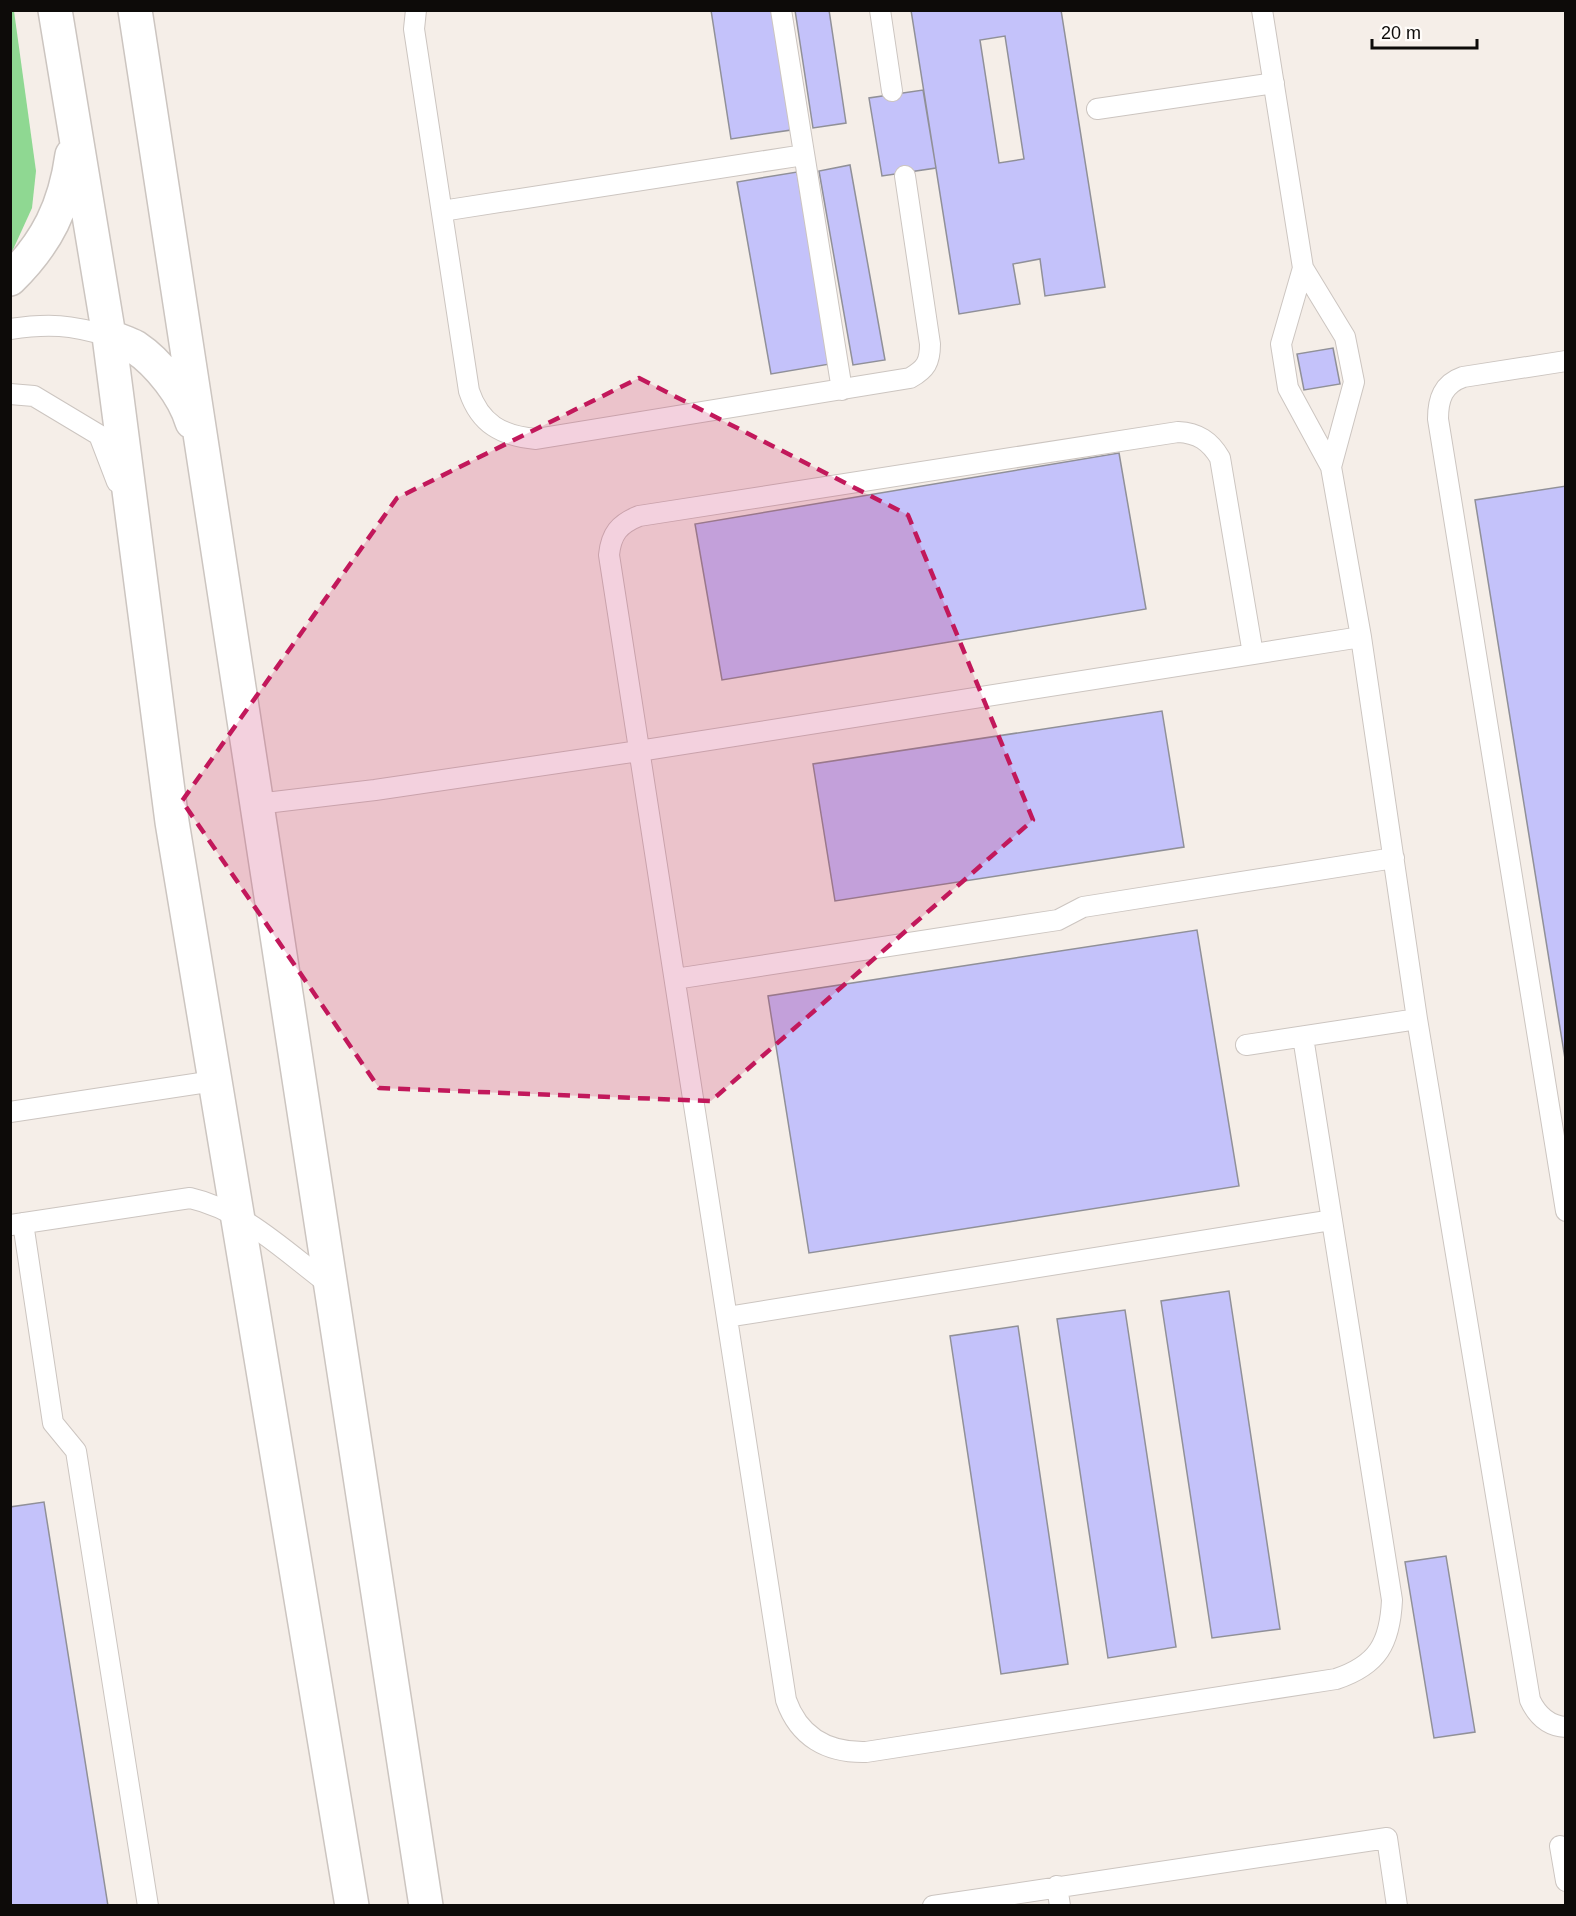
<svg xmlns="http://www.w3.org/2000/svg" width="1576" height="1916" font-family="Arial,sans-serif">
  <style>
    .green { fill: #8fd892 }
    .building { fill: #c4c2fa; stroke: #909098; stroke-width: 1.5; fill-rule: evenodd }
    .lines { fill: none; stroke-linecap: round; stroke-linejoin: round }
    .lane-casing { stroke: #ccc5c0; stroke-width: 22 }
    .secondary-casing { stroke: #ccc5c0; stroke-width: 36 }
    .lane { stroke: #fff; stroke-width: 20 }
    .secondary { stroke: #fff; stroke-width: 33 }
    .marked { fill: #c2185b; fill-opacity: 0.2; stroke: #c2185b; stroke-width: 4.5; stroke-dasharray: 12 8; stroke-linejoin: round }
  </style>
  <rect width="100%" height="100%" fill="#f5eee8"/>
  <path class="green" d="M 14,11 L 36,171 L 32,208 L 11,254 L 10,11 Z"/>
  <path class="building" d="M 711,10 L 772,10 L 791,130 L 731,139 Z
    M 795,10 L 829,10 L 846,123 L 813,128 Z
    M 911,10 L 1061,10 L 1105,287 L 1045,296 L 1040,259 L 1013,264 L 1020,304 L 959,314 ZM 1005,36 L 1024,159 L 999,163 L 980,40 Z
    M 923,90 L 936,168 L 882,176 L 869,98 Z
    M 850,165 L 885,360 L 853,365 L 819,171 Z
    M 797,172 L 830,364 L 771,374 L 737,182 Z
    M 1333,348 L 1340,384 L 1304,390 L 1297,354 Z
    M 1119,453 L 1146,609 L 722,680 L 695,524 Z
    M 1566,486 L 1566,1065 L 1475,500 Z
    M 1162,711 L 1184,847 L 835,901 L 813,764 Z
    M 1197,930 L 1239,1186 L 809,1253 L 768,996 Z
    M 1229,1291 L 1280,1629 L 1212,1638 L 1161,1301 Z
    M 1125,1310 L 1176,1647 L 1108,1658 L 1057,1319 Z
    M 1018,1326 L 1068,1664 L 1001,1674 L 950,1336 Z
    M 44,1502 L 108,1906 L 10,1906 L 10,1507 Z
    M 1446,1556 L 1475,1732 L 1434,1738 L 1405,1562 Z"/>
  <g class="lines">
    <defs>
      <path id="lane" d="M 416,10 L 414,29 L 469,391 C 480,424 502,436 536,439 L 910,378 C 926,369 930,362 930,344 L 905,176
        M 781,10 L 842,390
        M 880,10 L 892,91
        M 1262,10 L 1303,268 L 1345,337 L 1354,382 L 1331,467
        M 1097,109 L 1274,83
        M 442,211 L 804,155
        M 1303,268 L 1281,344 L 1288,388 L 1331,467 L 1361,637 L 1417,1019 L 1530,1700 C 1537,1715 1548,1726 1566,1727
        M 10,329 C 50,323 70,325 109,336
        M 1566,361 L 1463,377 C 1443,384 1438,399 1438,419 L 1566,1211
        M 10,394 L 34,396 L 99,435 L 117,482
        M 1253,654 L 1220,458 C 1210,441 1198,433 1178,432 L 639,516 C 619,524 611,534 609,555 L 786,1700 C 799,1737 827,1753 866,1752 L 1336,1679 C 1378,1665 1390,1643 1392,1600 L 1303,1037
        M 257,804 L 375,790 L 639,751 L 1361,637
        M 675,979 L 1058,920 L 1083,907 L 1394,858
        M 1246,1045 L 1417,1019
        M 10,1112 L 214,1081
        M 23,1223 L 53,1423 L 76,1451 L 148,1906
        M 11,1225 L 190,1198 C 244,1210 287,1253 330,1285
        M 727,1317 L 1332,1220
        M 1560,1846 L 1566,1881
        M 1057,1886 L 1060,1906
        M 933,1906 L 1387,1838 L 1397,1906"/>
      <path id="secondary" d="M 55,10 L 109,336 L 172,822 L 352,1906
        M 135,10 L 426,1906
        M 10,279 C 47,243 65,206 72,155
        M 109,336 C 117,340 127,343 135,347 C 159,363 184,395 192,422"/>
    </defs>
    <use href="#lane" class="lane-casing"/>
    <use href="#secondary" class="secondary-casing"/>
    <use href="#lane" class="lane"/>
    <use href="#secondary" class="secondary"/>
  </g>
  <path class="marked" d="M 639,378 L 908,515 L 1033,820 L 711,1101 L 379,1088 L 182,801 L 397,498 Z"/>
  <rect width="1576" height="1916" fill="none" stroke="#0d0b09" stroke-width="24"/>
  <path d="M1372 39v9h105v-9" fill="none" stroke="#0d0b09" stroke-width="3"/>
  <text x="1381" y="39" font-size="18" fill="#0d0b09" stroke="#fffcf9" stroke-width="4.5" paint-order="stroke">20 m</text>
</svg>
